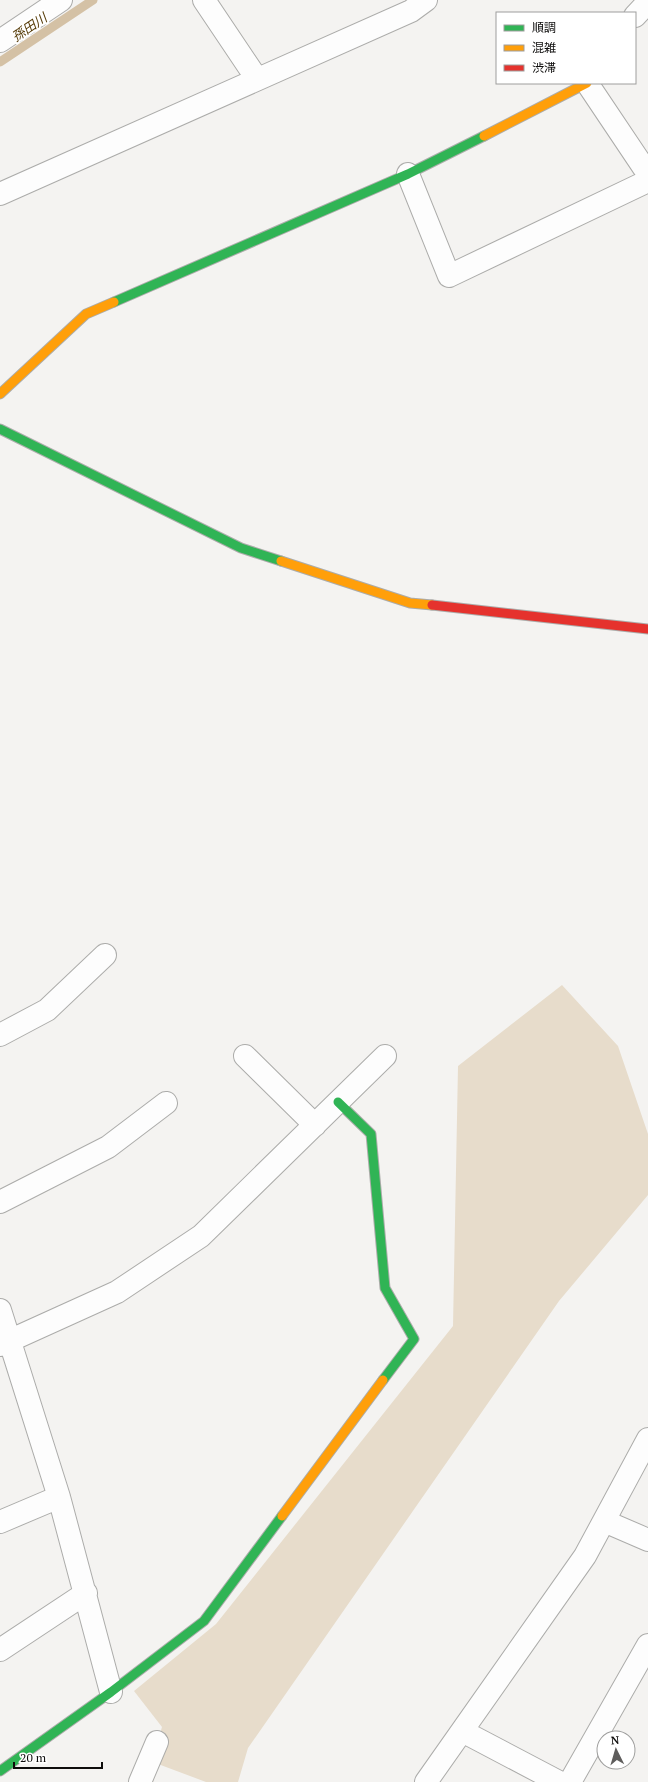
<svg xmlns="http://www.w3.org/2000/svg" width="648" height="1782" font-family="'PT Serif','Noto Sans JP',serif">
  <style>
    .green { fill: #e7dccb }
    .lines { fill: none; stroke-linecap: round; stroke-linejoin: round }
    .stream { stroke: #d4c1a5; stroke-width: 9 }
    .street-casing { stroke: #acacaa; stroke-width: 24 }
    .fast-casing { stroke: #acacaa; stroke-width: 11 }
    .slow-casing { stroke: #acacaa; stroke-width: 11 }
    .jam-casing { stroke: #acacaa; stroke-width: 11 }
    .street { stroke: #fdfdfd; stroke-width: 22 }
    .fast { stroke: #30b455; stroke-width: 9 }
    .slow { stroke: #ff9f0a; stroke-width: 9 }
    .jam { stroke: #e5322d; stroke-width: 9 }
    .labels { text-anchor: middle; stroke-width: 4; stroke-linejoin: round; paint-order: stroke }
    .water-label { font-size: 13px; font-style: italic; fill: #553a06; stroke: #fff }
  </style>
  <rect width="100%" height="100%" fill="#f4f3f1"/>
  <path class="green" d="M 562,985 L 618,1046 L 648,1134 L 648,1195 L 559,1301 L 248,1748 L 238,1782 L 206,1782 L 158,1764 L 153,1782 L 145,1782 L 162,1727 L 134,1691 L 216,1624 L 453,1326 L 458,1066 Z"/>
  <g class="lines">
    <path class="stream" d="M 0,62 L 93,0"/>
    <defs>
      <path id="street" d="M 204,0 L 257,79
        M 635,16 L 648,2
        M 0,41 L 61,0
        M 587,83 L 648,174
        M 408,174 L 449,276 L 648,181
        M 0,194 L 411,11 L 426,0
        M 0,1035 L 47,1010 L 105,955
        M 245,1056 L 315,1125
        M 0,1202 L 108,1147 L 166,1103
        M 0,1310 L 59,1497 L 111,1692
        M 0,1345 L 117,1292 L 201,1236 L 385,1056
        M 604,1521 L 648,1540
        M 0,1522 L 59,1497
        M 0,1650 L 86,1593
        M 462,1731 L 559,1782
        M 140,1782 L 157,1742
        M 426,1782 L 585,1556 L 648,1439
        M 570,1782 L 648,1645"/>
      <path id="fast" d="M 114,302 L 408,174 L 484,136
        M 0,429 L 241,548 L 281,561
        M 338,1102 L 371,1134 L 385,1288 L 414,1339 L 383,1380
        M 0,1771 L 111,1692 L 204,1621 L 282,1516"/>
      <path id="slow" d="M 484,136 L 587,83
        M 0,394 L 86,314 L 114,302
        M 281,561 L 410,603 L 432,605
        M 282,1516 L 383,1380"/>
      <path id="jam" d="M 432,605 L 648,629"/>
    </defs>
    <use href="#street" class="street-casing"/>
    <use href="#fast" class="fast-casing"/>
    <use href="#slow" class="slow-casing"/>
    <use href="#jam" class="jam-casing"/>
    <use href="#street" class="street"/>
    <use href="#fast" class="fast"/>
    <use href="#slow" class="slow"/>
    <use href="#jam" class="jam"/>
  </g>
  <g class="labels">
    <g class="water-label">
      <text transform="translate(29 27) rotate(-34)" y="5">孫田川</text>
    </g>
  </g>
  <rect x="496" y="12" width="140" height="72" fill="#ffffff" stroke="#9e9e9d"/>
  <rect x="504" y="25" width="20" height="6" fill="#30b455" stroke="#9e9e9d"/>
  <text x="532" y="32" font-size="12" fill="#0d0c0b">順調</text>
  <rect x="504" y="45" width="20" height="6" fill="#ff9f0a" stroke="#9e9e9d"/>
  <text x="532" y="52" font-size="12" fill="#0d0c0b">混雑</text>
  <rect x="504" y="65" width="20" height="6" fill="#e5322d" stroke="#9e9e9d"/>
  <text x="532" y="72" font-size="12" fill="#0d0c0b">渋滞</text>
  <g transform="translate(616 1750) rotate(355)"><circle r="19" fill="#ffffff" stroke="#9e9e9d"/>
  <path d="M0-3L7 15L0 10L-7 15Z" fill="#5e5d5c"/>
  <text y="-6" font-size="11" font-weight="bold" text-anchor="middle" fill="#0d0c0b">N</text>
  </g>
  <path d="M14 1762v6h88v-6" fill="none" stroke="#0d0c0b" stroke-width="2"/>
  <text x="20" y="1762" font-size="12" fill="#0d0c0b" stroke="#ffffff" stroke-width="3" paint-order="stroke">20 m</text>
</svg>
